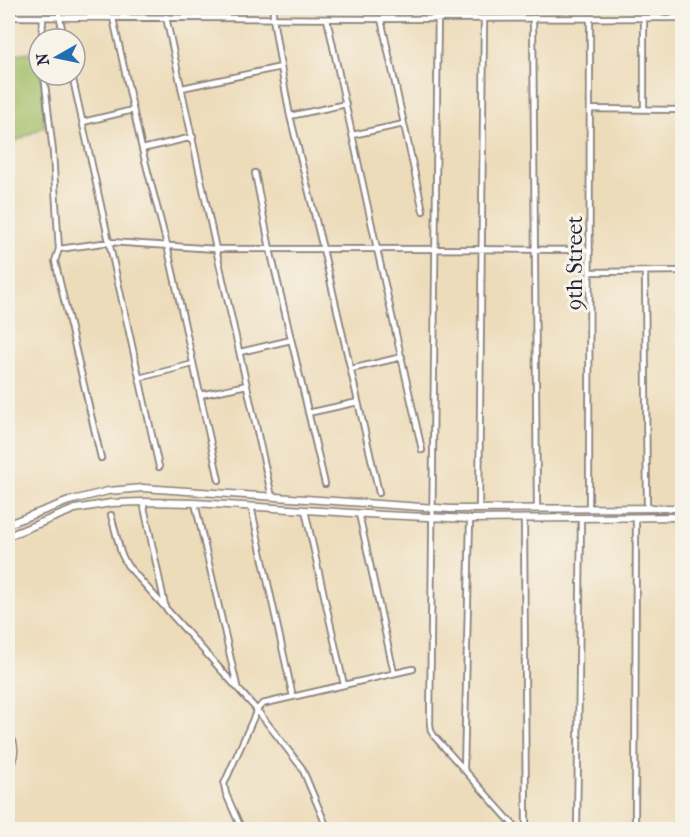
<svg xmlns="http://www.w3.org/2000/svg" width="690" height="837" font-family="'IM FELL French Canon',serif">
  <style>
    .green { fill: #a2be66; stroke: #627050; stroke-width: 1.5 }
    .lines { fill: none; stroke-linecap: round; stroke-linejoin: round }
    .minor-casing { stroke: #887f7a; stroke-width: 8 }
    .tertiary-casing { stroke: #887f7a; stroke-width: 9 }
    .minor { stroke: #fff; stroke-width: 4.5 }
    .tertiary { stroke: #fff; stroke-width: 6 }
    .labels { text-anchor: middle; stroke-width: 6; stroke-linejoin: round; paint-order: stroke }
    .street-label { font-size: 22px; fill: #22223b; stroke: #f7f3e8 }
  </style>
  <rect width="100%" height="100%" fill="#f7f3e8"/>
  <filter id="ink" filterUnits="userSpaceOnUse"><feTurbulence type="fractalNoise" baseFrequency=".0167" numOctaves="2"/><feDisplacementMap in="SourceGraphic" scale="12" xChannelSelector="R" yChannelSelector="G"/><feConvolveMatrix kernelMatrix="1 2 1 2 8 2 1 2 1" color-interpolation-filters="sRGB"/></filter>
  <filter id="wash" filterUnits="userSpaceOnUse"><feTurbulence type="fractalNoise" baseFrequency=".008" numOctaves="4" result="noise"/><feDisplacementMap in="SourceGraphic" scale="24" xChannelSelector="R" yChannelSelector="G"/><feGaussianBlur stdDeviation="1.35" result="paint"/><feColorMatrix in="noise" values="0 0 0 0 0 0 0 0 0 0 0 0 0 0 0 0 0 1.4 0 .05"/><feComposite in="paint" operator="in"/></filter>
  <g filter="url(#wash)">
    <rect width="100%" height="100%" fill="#eddcba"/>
    <path class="green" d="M 39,51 L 39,75 L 41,75 L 45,126 L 8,145 L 8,55 Z"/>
  </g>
  <g filter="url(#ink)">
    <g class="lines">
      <defs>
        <path id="minor" d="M 58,8 L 64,39
          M 273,8 L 273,18 L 281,67 L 290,116 L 323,249 L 379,493
          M 438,8 L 430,724 L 431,731 L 434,736 L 518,830
          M 8,17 L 381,19 L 682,18
          M 166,17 L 216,249 L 272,497
          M 113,18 L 142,149 L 167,245 L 219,480
          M 533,18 L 537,508
          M 327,19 L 377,249 L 422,450
          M 381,19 L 423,211
          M 644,19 L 644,110
          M 42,39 L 43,17
          M 44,75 L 53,152 L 56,204 L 59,249 L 55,261 L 101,458
          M 72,75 L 159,467
          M 182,88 L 281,67
          M 591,109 L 682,110
          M 290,116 L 346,104
          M 83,122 L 133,110
          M 352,135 L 404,124
          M 142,149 L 193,137
          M 255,173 L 270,249 L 325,484
          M 59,249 L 110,242 L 216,249 L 436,249 L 590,250
          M 591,272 L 682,271
          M 645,272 L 647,508
          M 240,352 L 291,340
          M 351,369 L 402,357
          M 139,378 L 193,364
          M 200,395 L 247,385
          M 308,413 L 358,402
          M 143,502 L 165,605
          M 195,503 L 237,686
          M 251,506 L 293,697
          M 589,508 L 590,19
          M 479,509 L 484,19
          M 305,510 L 344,685
          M 359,514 L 394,673
          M 111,515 L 121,553 L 127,565 L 257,710 L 302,768 L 328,830
          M 524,518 L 526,830
          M 464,770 L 470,519
          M 242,830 L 226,794 L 224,784 L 257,710 L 262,704 L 413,669
          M 577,830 L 581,518
          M 635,830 L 636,517"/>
        <path id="tertiary" d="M 8,524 L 69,501 L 108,491 L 143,488 L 451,509 L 682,508
          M 8,536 L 75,509 L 111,503 L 143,502 L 195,503 L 383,515 L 470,519 L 682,517
          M 8,735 C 17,743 15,759 8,768"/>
      </defs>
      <use href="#minor" class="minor-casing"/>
      <use href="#tertiary" class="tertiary-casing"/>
      <use href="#minor" class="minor"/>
      <use href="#tertiary" class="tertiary"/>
    </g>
  </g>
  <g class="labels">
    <g class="street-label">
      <text transform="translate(574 263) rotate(-90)" y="8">9th Street</text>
    </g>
  </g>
  <rect width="690" height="837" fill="none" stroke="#f7f3e8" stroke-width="30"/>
  <g transform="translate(57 57) rotate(261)"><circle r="28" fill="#f7f3e8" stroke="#a29fa3" stroke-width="1.5"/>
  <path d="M0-4.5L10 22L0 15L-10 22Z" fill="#1f6fb2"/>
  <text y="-9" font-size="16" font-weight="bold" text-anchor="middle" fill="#22223b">N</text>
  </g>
</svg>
